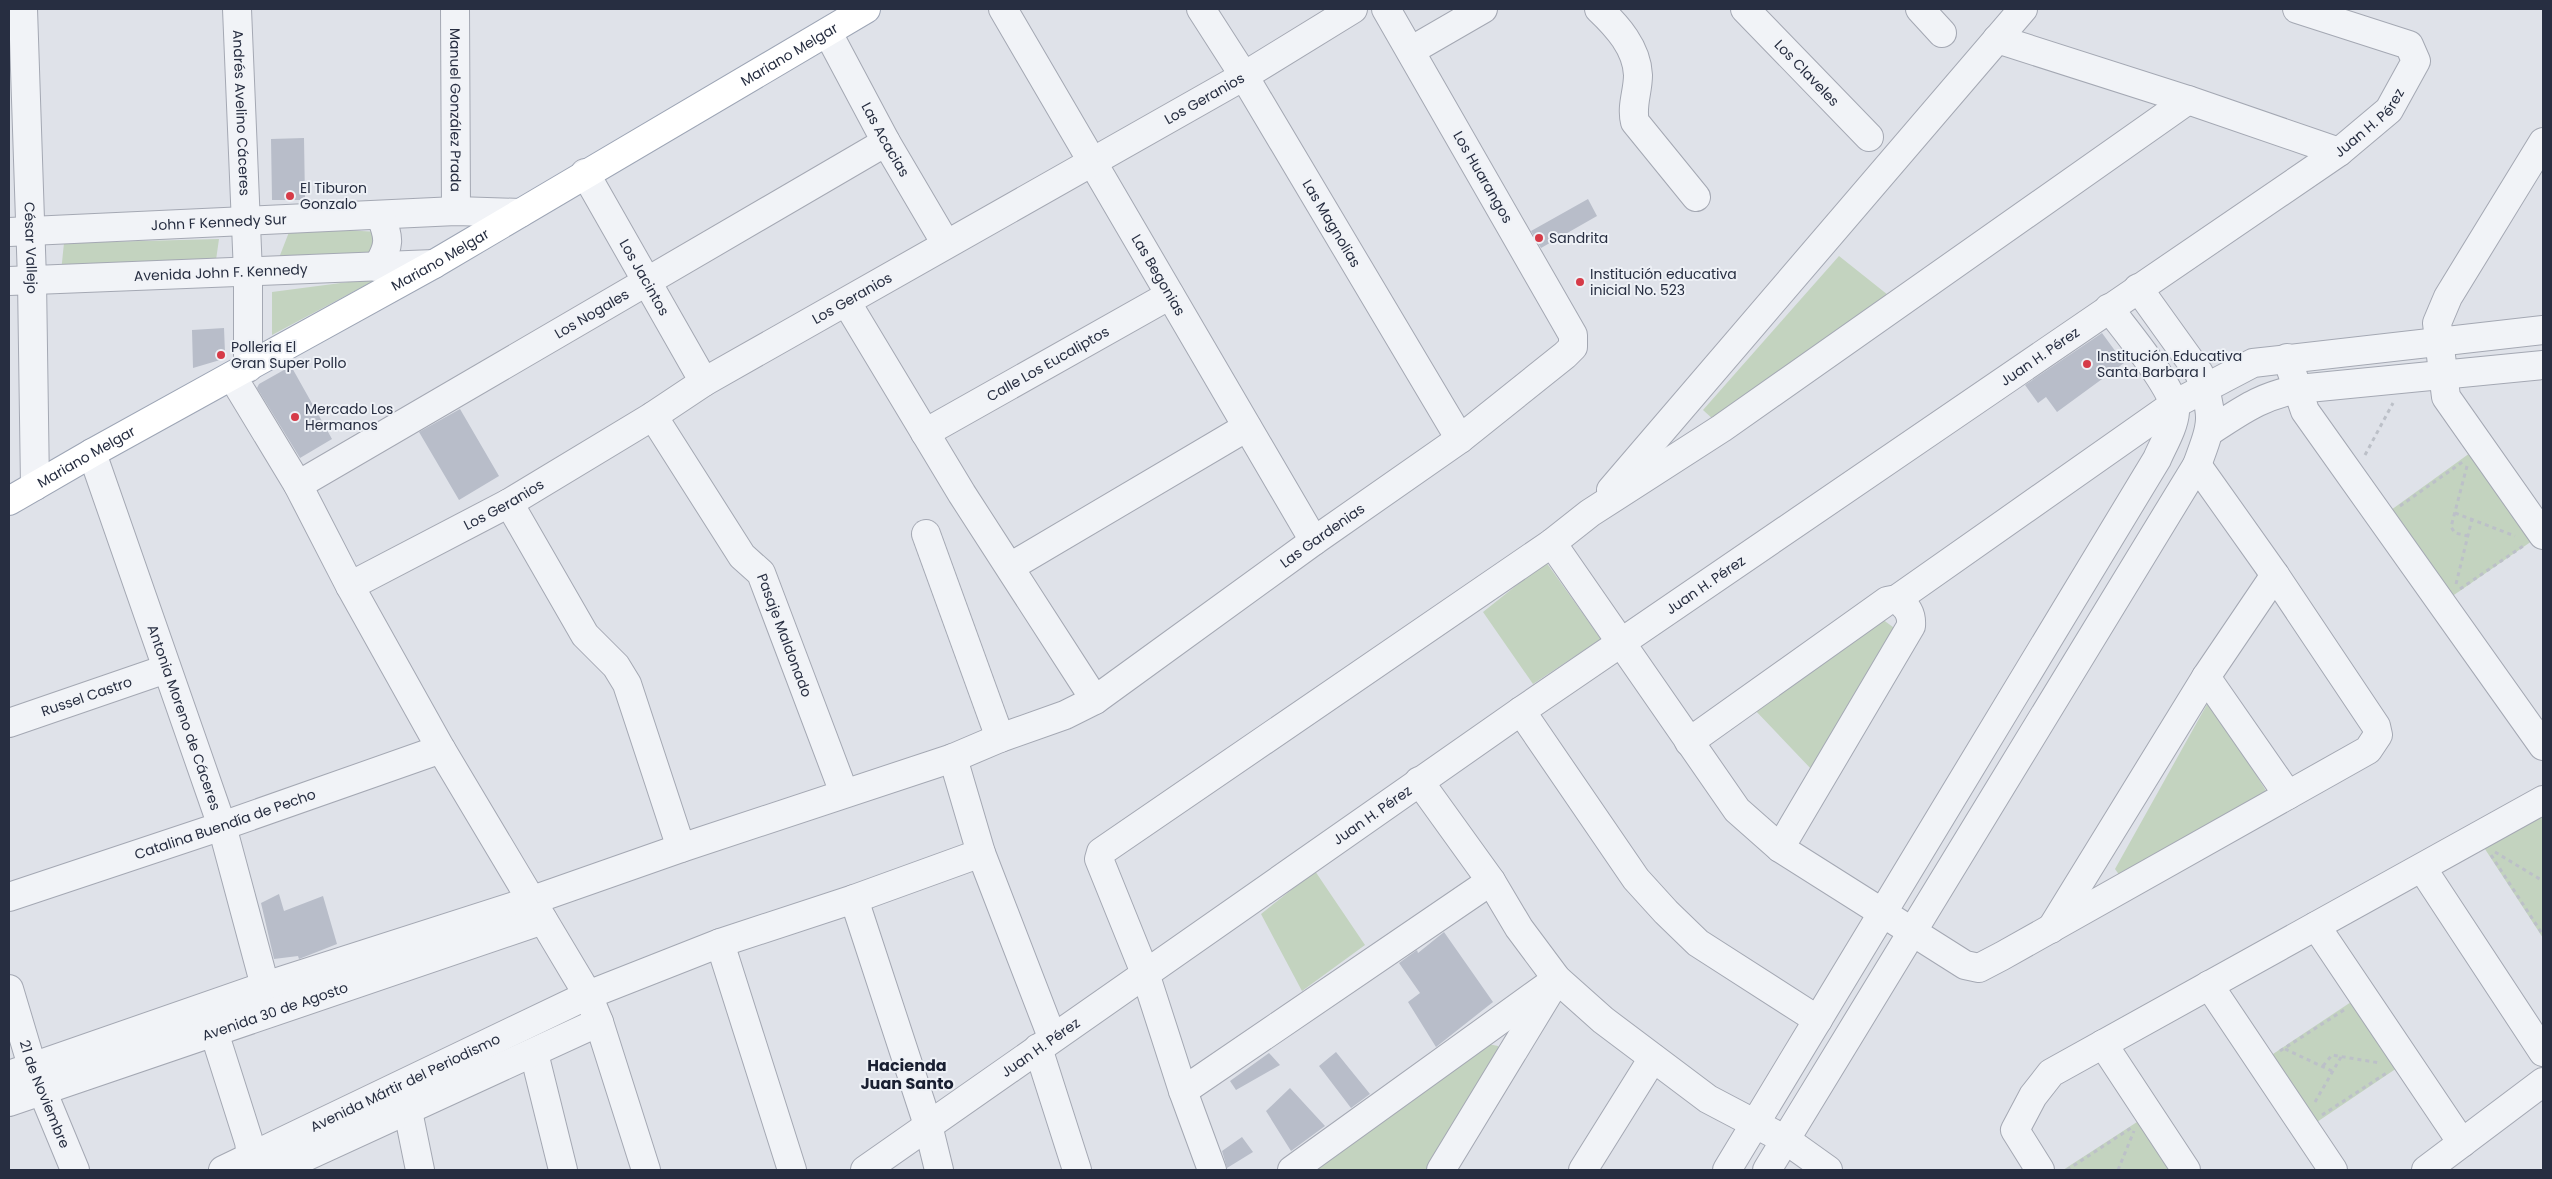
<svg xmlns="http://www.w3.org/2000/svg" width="2552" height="1179" font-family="Poppins,sans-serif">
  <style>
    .green { fill: #c3d3bf }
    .building { fill: #b8bdc9 }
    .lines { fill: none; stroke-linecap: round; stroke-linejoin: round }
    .minor-casing { stroke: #a4a8b3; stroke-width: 30 }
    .major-casing { stroke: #9da5b5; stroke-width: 30 }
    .path { stroke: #bcc0c8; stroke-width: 3; stroke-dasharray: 4 4; stroke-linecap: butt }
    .minor { stroke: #f1f3f7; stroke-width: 28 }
    .major { stroke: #fff; stroke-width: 28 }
    .poi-dot { fill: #d63b48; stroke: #eef1f6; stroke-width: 2 }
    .labels { text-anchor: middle; stroke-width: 4; stroke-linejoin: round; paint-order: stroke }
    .street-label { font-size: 14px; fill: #272e41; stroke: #eef1f6 }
    .poi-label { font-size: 14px; fill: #272e41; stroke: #eef1f6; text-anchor: start }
    .quarter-label { font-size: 16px; font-weight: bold; fill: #191f31; stroke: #eef1f6 }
  </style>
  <rect width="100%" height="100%" fill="#dfe2e9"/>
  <path class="green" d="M 291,227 L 379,232 L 368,257 L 277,263 Z
    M 219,239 L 215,267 L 61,272 L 64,243 Z
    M 1839,256 L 1888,295 L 1715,421 L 1703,410 Z
    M 379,278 L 272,335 L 272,292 Z
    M 2470,453 L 2532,541 L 2451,597 L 2391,510 Z
    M 1546,562 L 1601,639 L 1533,684 L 1483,612 Z
    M 1882,619 L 1897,630 L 1813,771 L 1753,708 Z
    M 2210,699 L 2268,794 L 2120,876 L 2115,869 Z
    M 2543,810 L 2543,938 L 2483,846 Z
    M 1315,871 L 1365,945 L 1302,991 L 1261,914 Z
    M 2351,1002 L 2397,1068 L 2314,1124 L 2270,1056 Z
    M 1488,1044 L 1498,1046 L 1505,1054 L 1433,1170 L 1310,1170 Z
    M 2137,1122 L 2170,1170 L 2063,1170 Z"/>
  <path class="building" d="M 304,138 L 305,200 L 272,200 L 271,139 Z
    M 1588,199 L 1597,216 L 1541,248 L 1531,231 Z
    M 224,328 L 225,353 L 220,360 L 193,368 L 192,330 Z
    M 2102,333 L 2124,363 L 2057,412 L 2046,397 L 2038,403 L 2025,385 Z
    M 291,366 L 332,439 L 300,458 L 257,388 L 259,384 Z
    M 460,409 L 499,476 L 459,500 L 419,432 Z
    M 279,894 L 284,911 L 323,896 L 337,944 L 299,959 L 298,956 L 274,959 L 261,903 Z
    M 1444,932 L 1493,1002 L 1436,1047 L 1408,1002 L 1420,993 L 1399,963 L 1417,950 L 1418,953 Z
    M 1336,1052 L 1370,1094 L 1351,1108 L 1319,1066 Z
    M 1269,1053 L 1280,1065 L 1236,1090 L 1230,1081 Z
    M 1290,1088 L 1325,1126 L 1291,1151 L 1266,1111 Z
    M 1242,1137 L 1253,1152 L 1227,1168 L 1222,1151 Z"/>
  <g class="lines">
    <defs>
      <g id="minor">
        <path id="s1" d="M 23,9 L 32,280 L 35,486"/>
        <path id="s2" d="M 237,9 L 248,273 L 248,368"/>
        <path id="s3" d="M 455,9 L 456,211"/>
        <path id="s4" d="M 1003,9 L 1314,541"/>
        <path id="s5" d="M 1201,9 L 1244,76 L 1460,439"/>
        <path d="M 1599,9 C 1617,26 1637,48 1638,75 C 1638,92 1631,106 1635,122 L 1696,197"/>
        <path id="s6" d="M 1745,9 L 1869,137"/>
        <path d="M 1920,9 L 1942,33"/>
        <path id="s7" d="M 828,33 L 886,142 L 946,244"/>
        <path d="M 1997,39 L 2188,100 L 2339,152"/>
        <path d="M 1412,50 L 1483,9"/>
        <path d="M 2543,142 L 2448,297 L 2437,323 L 2446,397 L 2543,535"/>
        <path id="s8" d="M 585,173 L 704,382"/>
        <path id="s9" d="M 9,232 L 456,211 L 520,213"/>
        <path d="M 377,267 C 390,246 390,238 380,215"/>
        <path id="s10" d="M 9,281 L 434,264"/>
        <path d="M 847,303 L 962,494 L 1095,700"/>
        <path d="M 2287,358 L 2305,411 L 2543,746"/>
        <path d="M 232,376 L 298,485 L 350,586 L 441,749 L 588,995 L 599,1022 L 646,1170"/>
        <path id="s11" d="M 653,416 L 742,556 L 761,573 L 844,793"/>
        <path d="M 2210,431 C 2243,410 2259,397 2298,389 L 2543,365"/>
        <path id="s12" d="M 925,433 L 1170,295"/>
        <path id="s13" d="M 92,453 L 222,826 L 265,986"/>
        <path id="s14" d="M 298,485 L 886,142"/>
        <path d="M 1611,490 L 2023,9"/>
        <path d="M 509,503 L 585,635 L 616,666 L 627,684 L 681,848"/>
        <path d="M 926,534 L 1000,738"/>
        <path d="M 1552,543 L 1737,810 L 1780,848 L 1965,965 L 1979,968 L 2002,956 L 2368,750 L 2378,735 L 2376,726 L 2275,575 L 2197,465"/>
        <path d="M 1010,567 L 1247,427"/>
        <path id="s15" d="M 350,586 L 509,503 L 653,416 L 704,382 L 1244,76 L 1353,9"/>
        <path d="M 2206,677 L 2288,795"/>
        <path d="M 1521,711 L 1636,879 L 1666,912 L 1698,943 L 1818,1020"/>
        <path id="s16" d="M 9,723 L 166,669"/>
        <path d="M 1689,742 L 1887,601 L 1897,599 L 2173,405 L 2253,363 L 2543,330"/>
        <path d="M 953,758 L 981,853 L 1052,1037"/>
        <path d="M 1419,781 L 1491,881 L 1519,928 L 1557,979 L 1603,1020 L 1708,1099 L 1786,1140 L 1828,1170"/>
        <path d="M 1780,848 L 1911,626 C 1912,613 1907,607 1897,599"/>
        <path d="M 2422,868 L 2543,1052"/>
        <path id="s17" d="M 9,897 L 222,826 L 441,749"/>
        <path d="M 854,899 L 928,1125 L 939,1170"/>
        <path d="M 2316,926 L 2462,1143"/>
        <path d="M 2051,929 L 2206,677 L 2275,575"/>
        <path d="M 720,943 L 792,1170"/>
        <path d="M 2209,985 L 2333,1170"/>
        <path id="s18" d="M 9,989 L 32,1066 L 75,1170"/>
        <path d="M 214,1032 L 249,1142 L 253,1170"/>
        <path d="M 2103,1044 L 2186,1170"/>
        <path d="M 1038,1048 L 1077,1170"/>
        <path d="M 534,1053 L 563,1170"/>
        <path id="s19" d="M 9,1075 L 265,986 L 530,901 L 681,848 L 953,758 L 1000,738 L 1065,715 L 1095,700 L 1314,541 L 1460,439 L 1565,355 L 1573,347 L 1573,335 L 1386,9"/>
        <path d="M 1183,1091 L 1491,881"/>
        <path id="s20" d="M 9,1102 L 543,920"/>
        <path d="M 408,1111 L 420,1170"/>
        <path id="s21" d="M 223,1170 L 588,995 L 720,943 L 854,899 L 981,853"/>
        <path d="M 277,1170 L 599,1022"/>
        <path id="s22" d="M 865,1170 L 1521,711 L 2339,152 L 2389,110 L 2416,61 L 2409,45 L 2297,9"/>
        <path d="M 1212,1170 L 1183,1091 L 1145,973 L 1099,859 L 1101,852 L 1552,543 L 1590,513 L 1722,428 L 2188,100"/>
        <path d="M 1292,1170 L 1557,979"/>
        <path d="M 1441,1170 L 1551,989"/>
        <path d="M 1583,1170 L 1653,1058"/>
        <path d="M 1727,1170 L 2157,459 C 2163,445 2174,427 2175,412 C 2175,388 2124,329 2109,308"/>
        <path d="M 1767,1170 L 2197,465 C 2213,422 2215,417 2199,373 L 2138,288"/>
        <path d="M 2040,1170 L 2015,1130 L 2033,1096 L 2051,1073 L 2543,800"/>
        <path d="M 2426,1170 L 2543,1082"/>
      </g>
      <g id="major">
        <path id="s23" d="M 9,501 L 92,453 L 434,264 L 866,9"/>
      </g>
    </defs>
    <use href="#minor" class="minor-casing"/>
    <use href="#major" class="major-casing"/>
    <path class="path" d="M 2365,455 L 2393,403
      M 2467,466 L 2451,527 L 2455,533 L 2468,536
      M 2400,506 L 2464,461
      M 2455,513 L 2515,536
      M 2456,584 L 2472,519
      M 2460,589 L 2523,546
      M 2495,852 L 2543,881
      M 2491,855 L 2543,935
      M 2285,1049 L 2334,1072
      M 2280,1051 L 2344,1010
      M 2323,1066 L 2332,1055 L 2380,1063
      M 2315,1102 L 2341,1057
      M 2322,1115 L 2388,1072
      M 2067,1170 L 2131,1128
      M 2118,1170 L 2134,1131"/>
    <use href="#minor" class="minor"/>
    <use href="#major" class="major"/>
  </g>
  <g class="poi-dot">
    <circle cx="290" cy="196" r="5"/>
    <circle cx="1539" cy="238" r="5"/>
    <circle cx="1580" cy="282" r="5"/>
    <circle cx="221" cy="355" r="5"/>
    <circle cx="2087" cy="364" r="5"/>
    <circle cx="295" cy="417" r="5"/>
  </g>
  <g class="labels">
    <g class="street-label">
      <text dy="5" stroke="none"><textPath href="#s23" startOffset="899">Mariano Melgar</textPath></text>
      <text dy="5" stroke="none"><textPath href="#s6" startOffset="89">Los Claveles</textPath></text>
      <text dy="5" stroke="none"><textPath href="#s15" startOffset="984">Los Geranios</textPath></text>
      <text dy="5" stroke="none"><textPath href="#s3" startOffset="101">Manuel González Prada</textPath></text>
      <text dy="5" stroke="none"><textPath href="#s2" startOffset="104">Andrés Avelino Cáceres</textPath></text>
      <text dy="5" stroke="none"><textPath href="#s22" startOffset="1834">Juan H. Pérez</textPath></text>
      <text dy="5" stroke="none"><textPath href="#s7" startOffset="121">Las Acacias</textPath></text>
      <text transform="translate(1483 177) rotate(60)" y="5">Los Huarangos</text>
      <text dy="5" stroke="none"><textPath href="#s9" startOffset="210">John F Kennedy Sur</textPath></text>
      <text dy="5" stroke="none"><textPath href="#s5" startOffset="251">Las Magnolias</textPath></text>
      <text dy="5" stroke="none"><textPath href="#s1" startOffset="239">César Vallejo</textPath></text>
      <text dy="5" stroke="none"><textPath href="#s23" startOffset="494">Mariano Melgar</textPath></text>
      <text dy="5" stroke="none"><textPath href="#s10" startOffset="212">Avenida John F. Kennedy</textPath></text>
      <text dy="5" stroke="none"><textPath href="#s4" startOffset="308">Las Begonias</textPath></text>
      <text dy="5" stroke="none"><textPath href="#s8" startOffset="120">Los Jacintos</textPath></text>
      <text dy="5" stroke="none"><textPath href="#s15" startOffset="579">Los Geranios</textPath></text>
      <text dy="5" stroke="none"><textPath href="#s14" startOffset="340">Los Nogales</textPath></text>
      <text dy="5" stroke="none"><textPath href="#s22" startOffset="1429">Juan H. Pérez</textPath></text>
      <text dy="5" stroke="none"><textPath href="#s12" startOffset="141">Calle Los Eucaliptos</textPath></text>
      <text dy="5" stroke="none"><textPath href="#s23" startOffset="89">Mariano Melgar</textPath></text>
      <text dy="5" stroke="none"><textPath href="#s15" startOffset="174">Los Geranios</textPath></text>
      <text dy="5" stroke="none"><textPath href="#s19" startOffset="1430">Las Gardenias</textPath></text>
      <text dy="5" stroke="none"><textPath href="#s22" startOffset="1024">Juan H. Pérez</textPath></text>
      <text dy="5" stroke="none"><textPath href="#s11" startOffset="258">Pasaje Maldonado</textPath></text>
      <text dy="5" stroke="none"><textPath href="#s16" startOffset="82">Russel Castro</textPath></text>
      <text dy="5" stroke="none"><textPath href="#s13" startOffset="280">Antonia Moreno de Cáceres</textPath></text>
      <text dy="5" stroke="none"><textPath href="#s22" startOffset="619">Juan H. Pérez</textPath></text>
      <text dy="5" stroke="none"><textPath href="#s17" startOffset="228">Catalina Buendía de Pecho</textPath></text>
      <text dy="5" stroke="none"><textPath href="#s20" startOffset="281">Avenida 30 de Agosto</textPath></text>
      <text dy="5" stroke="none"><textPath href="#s22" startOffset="214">Juan H. Pérez</textPath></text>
      <text dy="5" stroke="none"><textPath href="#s21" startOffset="202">Avenida Mártir del Periodismo</textPath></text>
      <text dy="5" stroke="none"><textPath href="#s18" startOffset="111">21 de Noviembre</textPath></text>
    </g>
    <g class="poi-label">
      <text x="300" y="193">El Tiburon<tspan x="300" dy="16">Gonzalo</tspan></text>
      <text x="1549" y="243">Sandrita</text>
      <text x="1590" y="279">Institución educativa<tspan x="1590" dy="16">inicial No. 523</tspan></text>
      <text x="231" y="352">Polleria El<tspan x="231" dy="16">Gran Super Pollo</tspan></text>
      <text x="2097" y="361">Institución Educativa<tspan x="2097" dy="16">Santa Barbara I</tspan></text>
      <text x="305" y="414">Mercado Los<tspan x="305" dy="16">Hermanos</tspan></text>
    </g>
    <g class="quarter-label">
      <text x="907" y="1071">Hacienda<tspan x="907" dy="18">Juan Santo</tspan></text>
    </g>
  </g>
  <rect width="2552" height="1179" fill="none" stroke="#272e41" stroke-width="20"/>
</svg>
